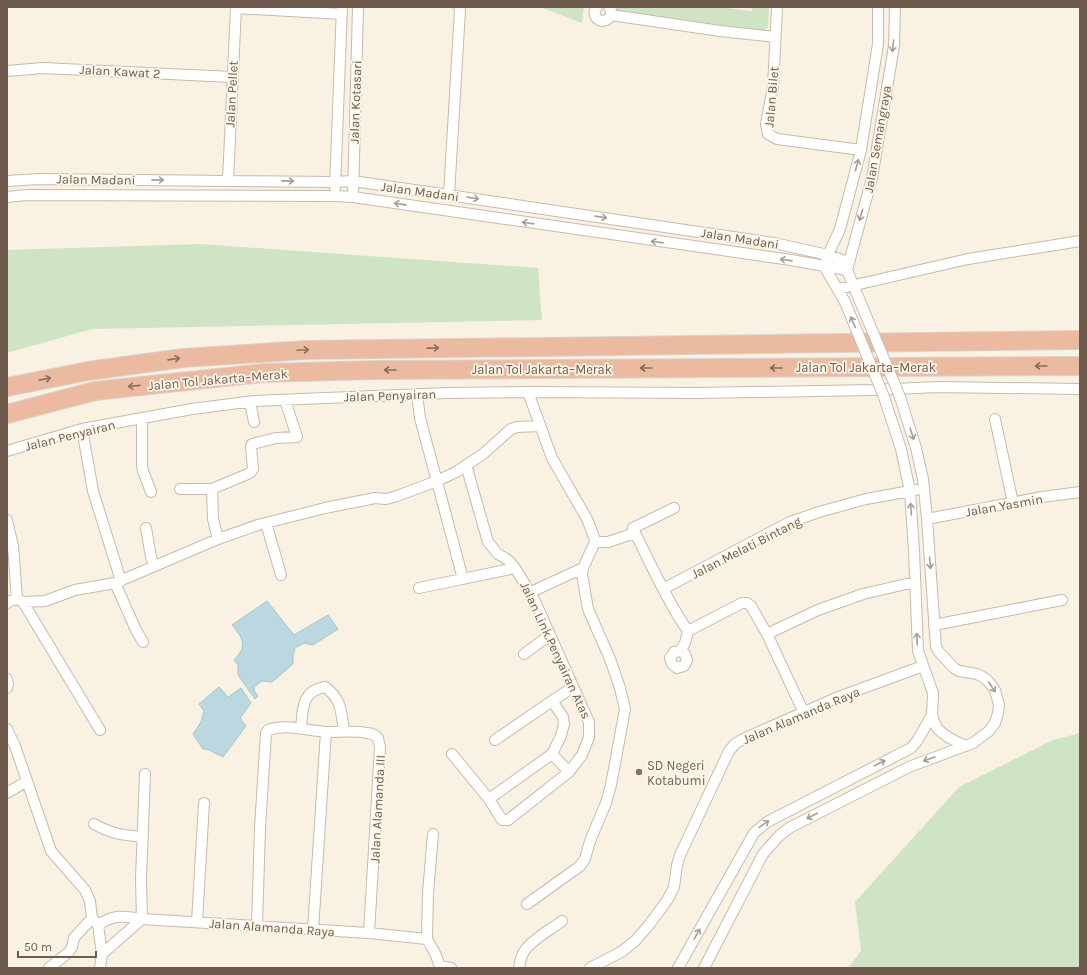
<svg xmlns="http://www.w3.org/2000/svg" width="1087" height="975" font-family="Karla,sans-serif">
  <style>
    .green { fill: #cfe4c4 }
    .water { fill: #bbd7e0; stroke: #a2c6d0 }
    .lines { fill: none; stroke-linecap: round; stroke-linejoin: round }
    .minor-casing { stroke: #c8baac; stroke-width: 12 }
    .motorway-casing { stroke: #d9d4d1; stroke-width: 20 }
    .minor { stroke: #fff; stroke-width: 10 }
    .motorway { stroke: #ecbaa1; stroke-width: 18 }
    .minor-bridge-casing { stroke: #c8baac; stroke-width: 12; stroke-linecap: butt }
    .minor-bridge { stroke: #fff; stroke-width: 10 }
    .oneway { stroke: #a89d94 }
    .oneway2 { stroke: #876e5e }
    .education-dot { fill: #8d6e63; stroke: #fcf6e9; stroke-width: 1.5 }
    .labels { text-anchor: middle; stroke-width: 3.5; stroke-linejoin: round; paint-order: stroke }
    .street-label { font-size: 13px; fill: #6e5b4d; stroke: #fcf6e9 }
    .education-label { font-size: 13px; fill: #785e54; stroke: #fcf6e9; text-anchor: start }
  </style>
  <rect width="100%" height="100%" fill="#f9f2e3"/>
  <path class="green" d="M 540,7 L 584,7 L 582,23 Z
    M 599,7 L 718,7 L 752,11 L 752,7 L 769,7 L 768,27 L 764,32 L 610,12 L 609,8 Z
    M 200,244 L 538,268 L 542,320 L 92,329 L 7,353 L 7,250 Z
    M 1080,733 L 1080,968 L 848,968 L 861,951 L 855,902 L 959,787 L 1053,740 Z"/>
  <path class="water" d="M 267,601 L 294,635 L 328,615 L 338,629 L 313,645 L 304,643 L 295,648 L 293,656 L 293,664 L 272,682 L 262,681 L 254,687 L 255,692 L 258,696 L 255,699 L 238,675 L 238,665 L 234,660 C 248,646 243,638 232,625 Z
    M 219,687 L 228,697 L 241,688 L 251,703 L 240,718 L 246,726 L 223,757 L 209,750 L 203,749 L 193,734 L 201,722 L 204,711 L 199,704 Z"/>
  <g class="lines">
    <defs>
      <path id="minor" d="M 597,7 C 592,13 595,20 603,21 C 610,20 614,13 609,7
        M 777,7 L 773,87 L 766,124 L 768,134 L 777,139 L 861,150
        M 236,8 L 342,14
        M 611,15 L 720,31 L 775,37
        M 7,71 L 43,68 L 232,77
        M 7,181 L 39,179 L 335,182 L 353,181 L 719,235 L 774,243 L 828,255 L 840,229 L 861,150 L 878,44 L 878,7
        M 228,181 L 236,7
        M 335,188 L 342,7
        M 449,195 L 460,10 L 459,7
        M 7,197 L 27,195 L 335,196 L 353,197 L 791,260 L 847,270
        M 353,197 L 358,7
        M 826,261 L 828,255 L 848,262
        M 824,266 L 845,302
        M 847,270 L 872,178 L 894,46 L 895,7
        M 847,270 L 859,299
        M 838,289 L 968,259 L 1080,241
        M 528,392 L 698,393 L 873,390 L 938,387 L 1080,389
        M 417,394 L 420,418 L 463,579
        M 250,402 L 254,422
        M 142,418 L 142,464 L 143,471 L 151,492
        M 995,419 L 1013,503
        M 82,429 L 93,491 L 121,581
        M 7,451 L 82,429 L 192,409 L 254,401 L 447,393 L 528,392 L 552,458 L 587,519 L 594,537 L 595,542 L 583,568 L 531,592
        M 466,465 L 488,542 L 498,554 L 508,560 L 515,568 L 534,599 L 589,722 L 589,737 L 582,755 L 569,772 L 508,820 L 502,820 L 489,799 L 552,754 L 561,736 L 564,724 L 563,717 L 552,701
        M 180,489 L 212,489 L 250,473 L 253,469 L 251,447 L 252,444 L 276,438 L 297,437 L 285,400
        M 212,489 L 213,519 L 218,539
        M 927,519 L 1042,497 L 1080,492
        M 7,520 L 13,546 L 17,599 L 10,601 L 7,603
        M 266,523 L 281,575
        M 146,528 L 151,557 L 154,565
        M 635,533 L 633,528 L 674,508
        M 595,542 L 608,542 L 635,533 C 652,566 667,601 688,631 L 685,643 L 680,651 L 674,652 L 670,658 L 672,664 L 677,668 L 684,666 L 687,660 L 685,654 L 680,651
        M 115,583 L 136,630 L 143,642
        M 419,588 L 515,568
        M 663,589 L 790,522 L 819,512 L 866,499 L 916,490
        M 17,599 L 23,602 L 45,601 L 75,590 L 115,583 L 218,539 L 258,525 L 325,508 L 375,498 L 386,499 L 397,496 L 437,481 L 456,472 L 483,454 L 511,429 L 517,427 L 540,426
        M 23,602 L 100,730
        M 934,625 L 1062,600
        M 688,631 L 742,603 L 747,603 L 751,606 L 767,634 L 804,713
        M 767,634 L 818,610 L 863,594 L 915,582
        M 524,654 L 550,635
        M 7,679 L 8,685 L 7,688
        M 932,715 C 933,719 935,724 937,728 C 944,736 956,742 966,746
        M 301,728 C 303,709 301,691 325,687 C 342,699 341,712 344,731
        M 7,729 L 15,746 L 51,851 L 85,890 L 90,901 L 92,918 L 98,925 L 102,954
        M 495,740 L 552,701 L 573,687
        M 452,754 L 489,799
        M 552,754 L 569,772
        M 7,793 L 27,781
        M 94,824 C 112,834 122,835 143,837
        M 527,904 L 580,866 L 585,859 L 590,841 L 606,803 L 611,785 L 625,709 L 620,688 L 610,659 L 588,609 L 582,574 L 583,568
        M 197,922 L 204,803
        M 98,925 C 115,914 123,916 142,919 L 141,879 L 145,774
        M 257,926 L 260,828 L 266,733 L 268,730 C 286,723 308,731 327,732 C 340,732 354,730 367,733 C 372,733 375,735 378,738 L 380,747 L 369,933
        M 313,930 L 326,732
        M 427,939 L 428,893 L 433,834
        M 427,939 L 435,953 L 440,966 L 451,968
        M 49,968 L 69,952 L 72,947 L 74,938 L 92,918
        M 100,968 L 102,954 L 142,919 L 369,933 L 427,939
        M 519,968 C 520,962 521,955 525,950 C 534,938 550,930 562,921
        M 590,968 L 621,952 L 635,941 L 649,925 L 668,899 L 674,887 L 677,865 L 680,855 L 729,751 L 735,744 L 743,739 L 836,698 L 923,666
        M 678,968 L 754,833 L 767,822 L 911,748 L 917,741 L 932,715 L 933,693 L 918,651 L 914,551 L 910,491 L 901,449 L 884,397
        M 704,968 L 763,854 L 779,836 L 789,828 L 909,767 L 973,743 L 989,731 L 995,723 L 998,713 L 999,705 L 995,690 L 988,681 L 983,677 L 977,674 L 959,671 L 954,668 L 939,652 L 936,647 L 927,519 L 923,479 L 916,448 L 900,397"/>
      <path id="motorway" d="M 7,387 L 88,371 L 183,358 L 306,350 L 1080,340
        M 7,414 L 95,391 L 263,373 L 375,370 L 1080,366"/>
    </defs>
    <use href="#minor" class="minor-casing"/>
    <use href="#motorway" class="motorway-casing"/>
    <use href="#minor" class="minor"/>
    <use href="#motorway" class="motorway"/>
    <defs>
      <path id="minor-bridge" d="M 859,299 L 900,397
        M 845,302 L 884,397"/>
    </defs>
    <use href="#minor-bridge" class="minor-bridge-casing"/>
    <use href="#minor-bridge" class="minor-bridge"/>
  </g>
  <defs><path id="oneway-shaft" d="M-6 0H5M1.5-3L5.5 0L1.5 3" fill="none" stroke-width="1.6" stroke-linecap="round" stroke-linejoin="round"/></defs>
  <g class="oneway">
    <use href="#oneway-shaft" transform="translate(893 46) rotate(96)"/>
    <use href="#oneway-shaft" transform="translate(857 165) rotate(-75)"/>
    <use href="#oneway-shaft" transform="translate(158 180) rotate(1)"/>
    <use href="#oneway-shaft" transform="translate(288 181) rotate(1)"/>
    <use href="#oneway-shaft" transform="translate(473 198) rotate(8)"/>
    <use href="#oneway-shaft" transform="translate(400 204) rotate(-172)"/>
    <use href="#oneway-shaft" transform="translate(861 215) rotate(106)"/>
    <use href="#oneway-shaft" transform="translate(601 217) rotate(8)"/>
    <use href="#oneway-shaft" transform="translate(528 223) rotate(-172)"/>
    <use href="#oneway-shaft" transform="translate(657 242) rotate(-172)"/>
    <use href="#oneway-shaft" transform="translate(786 260) rotate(-172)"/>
    <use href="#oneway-shaft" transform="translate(853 322) rotate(-113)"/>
    <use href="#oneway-shaft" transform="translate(912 434) rotate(72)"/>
    <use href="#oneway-shaft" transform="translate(911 509) rotate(-94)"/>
    <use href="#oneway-shaft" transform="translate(930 563) rotate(86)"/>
    <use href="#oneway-shaft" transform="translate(917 639) rotate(-93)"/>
    <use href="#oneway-shaft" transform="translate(992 687) rotate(57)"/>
    <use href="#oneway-shaft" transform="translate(929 759) rotate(160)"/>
    <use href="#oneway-shaft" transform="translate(880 763) rotate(-27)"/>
    <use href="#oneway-shaft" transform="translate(812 816) rotate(153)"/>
    <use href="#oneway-shaft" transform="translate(764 824) rotate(-34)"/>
    <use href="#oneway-shaft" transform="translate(697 934) rotate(-61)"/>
  </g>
  <g class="oneway2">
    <use href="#oneway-shaft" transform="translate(433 348) rotate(-1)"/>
    <use href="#oneway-shaft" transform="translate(303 350) rotate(-3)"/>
    <use href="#oneway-shaft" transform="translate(174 359) rotate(-8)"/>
    <use href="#oneway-shaft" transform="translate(1041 366) rotate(180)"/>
    <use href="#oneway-shaft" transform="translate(646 368) rotate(180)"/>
    <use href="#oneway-shaft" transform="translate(776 368) rotate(180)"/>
    <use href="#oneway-shaft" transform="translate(390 370) rotate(180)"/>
    <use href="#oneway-shaft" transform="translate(45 379) rotate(-11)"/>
    <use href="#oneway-shaft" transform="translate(134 386) rotate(174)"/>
  </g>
  <circle class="education-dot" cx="639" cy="772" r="4"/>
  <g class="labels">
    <g class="street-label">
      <text transform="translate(120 71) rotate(3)" y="5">Jalan Kawat 2</text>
      <text transform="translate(231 94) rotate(-87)" y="5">Jalan Pellet</text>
      <text transform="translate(771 97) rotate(-85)" y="5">Jalan Bilet</text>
      <text transform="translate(355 102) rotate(-88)" y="5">Jalan Kotasari</text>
      <text transform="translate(877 139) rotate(-80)" y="5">Jalan Semangraya</text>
      <text transform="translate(96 179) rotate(1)" y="5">Jalan Madani</text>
      <text transform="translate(420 191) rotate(8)" y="5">Jalan Madani</text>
      <text transform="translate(740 238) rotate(9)" y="5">Jalan Madani</text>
      <text x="866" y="372">Jalan Tol Jakarta–Merak</text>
      <text x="542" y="374">Jalan Tol Jakarta–Merak</text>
      <text transform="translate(218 379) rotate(-5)" y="5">Jalan Tol Jakarta–Merak</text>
      <text transform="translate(390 395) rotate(-2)" y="5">Jalan Penyairan</text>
      <text transform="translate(70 435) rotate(-14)" y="5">Jalan Penyairan</text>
      <text transform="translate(1004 505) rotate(-10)" y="5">Jalan Yasmin</text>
      <text transform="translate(746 547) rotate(-27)" y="5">Jalan Melati Bintang</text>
      <text transform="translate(556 650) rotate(65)" y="5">Jalan Link.Penyairan Atas</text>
      <text transform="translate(801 715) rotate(-23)" y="5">Jalan Alamanda Raya</text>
      <text transform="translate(377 809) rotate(-87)" y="5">Jalan Alamanda III</text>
      <text transform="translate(272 927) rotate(4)" y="5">Jalan Alamanda Raya</text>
    </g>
    <g class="education-label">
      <text x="647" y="770">SD Negeri<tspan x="647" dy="15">Kotabumi</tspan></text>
    </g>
  </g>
  <rect width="1087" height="975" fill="none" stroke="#6e5b4d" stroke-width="16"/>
  <path d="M18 951v6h78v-6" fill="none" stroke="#6e5b4d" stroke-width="2"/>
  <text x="24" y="951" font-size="12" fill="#6e5b4d" stroke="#fcf6e9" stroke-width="3" paint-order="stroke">50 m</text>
</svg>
